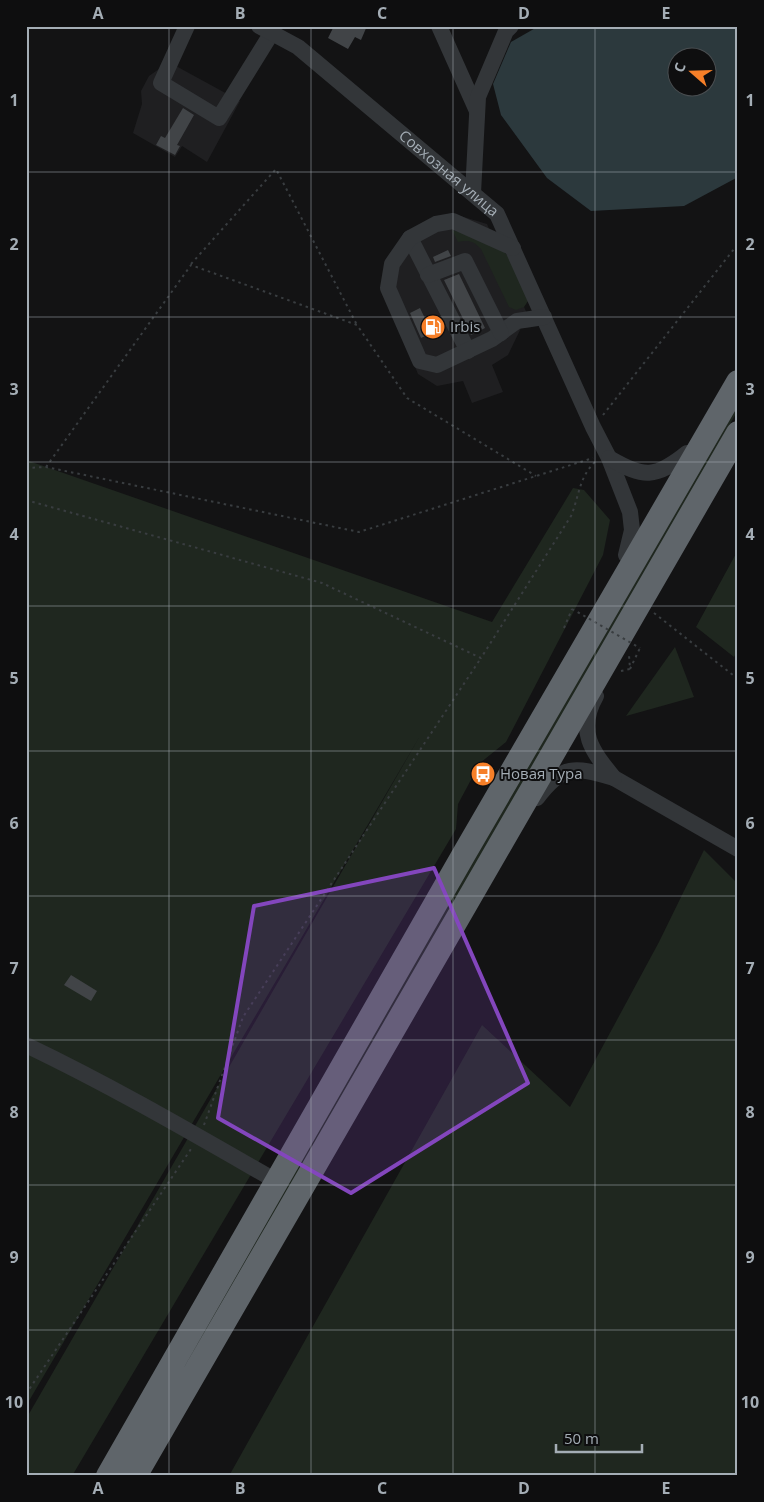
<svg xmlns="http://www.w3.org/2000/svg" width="764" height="1502" font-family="'Open Sans',sans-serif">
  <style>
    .built { fill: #1f1f21 }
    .green { fill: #1f271f }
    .water { fill: #2c393d; fill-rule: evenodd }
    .building { fill: #414447 }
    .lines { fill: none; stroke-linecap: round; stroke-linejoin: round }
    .path { stroke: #393d40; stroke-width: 2; stroke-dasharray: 2.5 4; stroke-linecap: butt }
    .minor { stroke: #333639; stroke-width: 16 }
    .highway { stroke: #5f656a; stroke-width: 24 }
    .path-bridge { stroke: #393d40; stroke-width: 2; stroke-dasharray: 2.5 4; stroke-linecap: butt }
    .marked { fill: #8346bd; fill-opacity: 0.2; stroke: #8346bd; stroke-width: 4; stroke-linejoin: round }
    .grid { fill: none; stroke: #a4adb5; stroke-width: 1; stroke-opacity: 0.55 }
    .labels { text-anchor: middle; stroke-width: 4; stroke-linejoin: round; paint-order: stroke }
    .street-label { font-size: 15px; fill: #a4adb5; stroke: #0e0e0f }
    .poi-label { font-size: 15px; fill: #a4adb5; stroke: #0e0e0f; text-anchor: start }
    .neatline { fill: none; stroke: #a4adb5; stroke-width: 2 }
    .grid-label { font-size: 16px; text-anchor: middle; font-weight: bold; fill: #a4adb5 }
  </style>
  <rect width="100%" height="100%" fill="#131314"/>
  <path class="built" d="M 165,60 L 240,101 L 207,162 L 182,146 L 175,157 L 133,133 L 142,104 L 141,91 L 149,76 L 159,69 Z
    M 457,215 L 487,224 L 533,327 L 521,328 L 508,355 L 492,365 L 503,392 L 472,403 L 463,381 L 437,386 L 418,374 L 382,286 L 386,259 Z"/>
  <path class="green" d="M 452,230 C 471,235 494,239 507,255 C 515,265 523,289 528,301 L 524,307 L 516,310 L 509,307 L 481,249 C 473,241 469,240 458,242 Z
    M 738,395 L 738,410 L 126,1476 L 118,1476 Z
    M 26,460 L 492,622 L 573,488 L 584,490 L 610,520 L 603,555 L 506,742 L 480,763 L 458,804 L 456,829 L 72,1476 L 26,1476 L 26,1419 L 420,736 L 26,1406 Z
    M 738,550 L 738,650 L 734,657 L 696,627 Z
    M 675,647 L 694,697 L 626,716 Z
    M 704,850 L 738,884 L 738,1476 L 229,1476 L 482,1025 L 570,1107 L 659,942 Z"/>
  <path class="water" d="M 539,26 L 738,26 L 738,177 L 684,206 L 591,211 L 547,178 L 501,115 L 493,84 L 511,42 ZM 676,58 L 706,58 L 706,88 L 676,88 Z"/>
  <path class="building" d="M 334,26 L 367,26 L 361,40 L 355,37 L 348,49 L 328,38 Z
    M 183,108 L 194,115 L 177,145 L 180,146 L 175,155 L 156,145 L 161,136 L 165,138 Z
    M 448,250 L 451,256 L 435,262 L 433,257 Z
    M 459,274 L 485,328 L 471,335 L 444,280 Z
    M 420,308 L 432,333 L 421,338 L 410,313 Z
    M 71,975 L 97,991 L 91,1001 L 64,985 Z"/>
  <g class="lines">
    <path class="path" d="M 191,264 L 276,169 L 357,325
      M 603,415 L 738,244
      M 46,467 L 191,265 L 357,325 L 407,398 L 536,476
      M 26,468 L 46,467 L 359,532 L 593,458
      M 26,500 L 322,583 L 481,658 L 571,516 C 579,497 579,477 595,462
      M 654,613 L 738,679
      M 564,628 L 572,609
      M 630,669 L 640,648
      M 621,671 L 630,669 L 629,655
      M 204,1125 L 243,1017 L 481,658
      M 26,1394 L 191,1149"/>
    <g class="minor">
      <path d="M 187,26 L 161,83 L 219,118 L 271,34"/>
      <path id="s1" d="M 259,26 L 298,47 L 497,214 L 593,427 L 609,458 L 630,512 L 632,530 L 626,555"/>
      <path d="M 439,26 L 477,111"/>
      <path d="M 473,193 L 478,97 L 506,31 L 511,26"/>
      <path d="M 410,238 L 468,351"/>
      <path d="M 513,248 L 453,221 L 436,224 L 410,238 L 392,264 L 388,288 L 420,361 L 437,365 L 492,339 L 517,321 L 544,317"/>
      <path d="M 428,275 L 465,261 L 501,333"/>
      <path d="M 609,458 C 644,478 655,479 687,453"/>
      <path d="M 614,778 L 738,849"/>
      <path d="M 537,798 C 563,763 575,767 614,778 C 592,751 576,731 596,696"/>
      <path d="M 26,1045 C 112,1086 194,1134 276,1181"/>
    </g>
    <path class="highway" d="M 108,1476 L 464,854 L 738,382
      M 135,1476 C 337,1129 535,780 738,433"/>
    <path class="path-bridge" d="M 572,609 L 640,648"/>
  </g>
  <path class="marked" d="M 434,868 L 528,1083 L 351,1193 L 218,1118 L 254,906 Z"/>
  <path class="grid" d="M 169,26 L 169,1476M 311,26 L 311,1476M 453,26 L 453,1476M 595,26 L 595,1476M 26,172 L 738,172M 26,317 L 738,317M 26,462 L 738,462M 26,606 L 738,606M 26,751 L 738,751M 26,896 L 738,896M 26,1040 L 738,1040M 26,1185 L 738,1185M 26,1330 L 738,1330"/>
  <defs>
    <symbol id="fuel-disc" viewBox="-11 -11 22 22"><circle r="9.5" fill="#f67f28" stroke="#0e0e0f"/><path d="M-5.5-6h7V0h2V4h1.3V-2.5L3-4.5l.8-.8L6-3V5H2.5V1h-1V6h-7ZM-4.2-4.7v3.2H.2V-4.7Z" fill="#fff"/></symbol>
    <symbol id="bus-disc" viewBox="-11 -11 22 22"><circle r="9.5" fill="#f67f28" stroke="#0e0e0f"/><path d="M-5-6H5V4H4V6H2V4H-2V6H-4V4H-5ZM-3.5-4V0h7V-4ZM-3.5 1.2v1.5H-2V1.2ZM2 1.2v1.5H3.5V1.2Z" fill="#fff"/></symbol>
  </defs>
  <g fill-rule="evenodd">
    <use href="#fuel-disc" x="419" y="313" width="28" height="28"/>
    <use href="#bus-disc" x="469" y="760" width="28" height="28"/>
  </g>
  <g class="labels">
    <g class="street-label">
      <text dy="5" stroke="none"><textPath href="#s1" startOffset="241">Совхозная улица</textPath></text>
    </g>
    <g class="poi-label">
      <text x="450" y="332">Irbis</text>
      <text x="500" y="779">Новая Тура</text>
    </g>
  </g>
  <rect width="764" height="1502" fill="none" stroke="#0e0e0f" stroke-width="55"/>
  <g transform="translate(692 72) rotate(290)"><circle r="24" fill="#0e0e0f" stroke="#4a4e51"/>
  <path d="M0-4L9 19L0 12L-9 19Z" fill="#f67f28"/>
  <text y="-8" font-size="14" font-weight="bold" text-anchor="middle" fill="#a4adb5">С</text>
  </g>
  <path d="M556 1444v8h86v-8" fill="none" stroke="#a4adb5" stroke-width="2.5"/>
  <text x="564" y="1444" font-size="15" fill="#a4adb5" stroke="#0e0e0f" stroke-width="4" paint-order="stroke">50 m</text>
  <rect x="28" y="28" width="708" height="1446" class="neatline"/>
  <g class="grid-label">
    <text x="98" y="19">A</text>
    <text x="240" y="19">B</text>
    <text x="382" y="19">C</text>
    <text x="524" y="19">D</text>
    <text x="666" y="19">E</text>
    <text x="14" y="106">1</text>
    <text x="750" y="106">1</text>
    <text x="14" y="250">2</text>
    <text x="750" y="250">2</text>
    <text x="14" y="395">3</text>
    <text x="750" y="395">3</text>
    <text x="14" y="540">4</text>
    <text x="750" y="540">4</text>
    <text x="14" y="684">5</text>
    <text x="750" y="684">5</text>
    <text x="14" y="829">6</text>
    <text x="750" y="829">6</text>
    <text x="14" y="974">7</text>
    <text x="750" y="974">7</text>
    <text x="14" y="1118">8</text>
    <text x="750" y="1118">8</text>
    <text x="14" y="1263">9</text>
    <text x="750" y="1263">9</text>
    <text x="14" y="1408">10</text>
    <text x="750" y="1408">10</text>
    <text x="98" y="1494">A</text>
    <text x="240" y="1494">B</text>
    <text x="382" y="1494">C</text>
    <text x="524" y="1494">D</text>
    <text x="666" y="1494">E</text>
  </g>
</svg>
